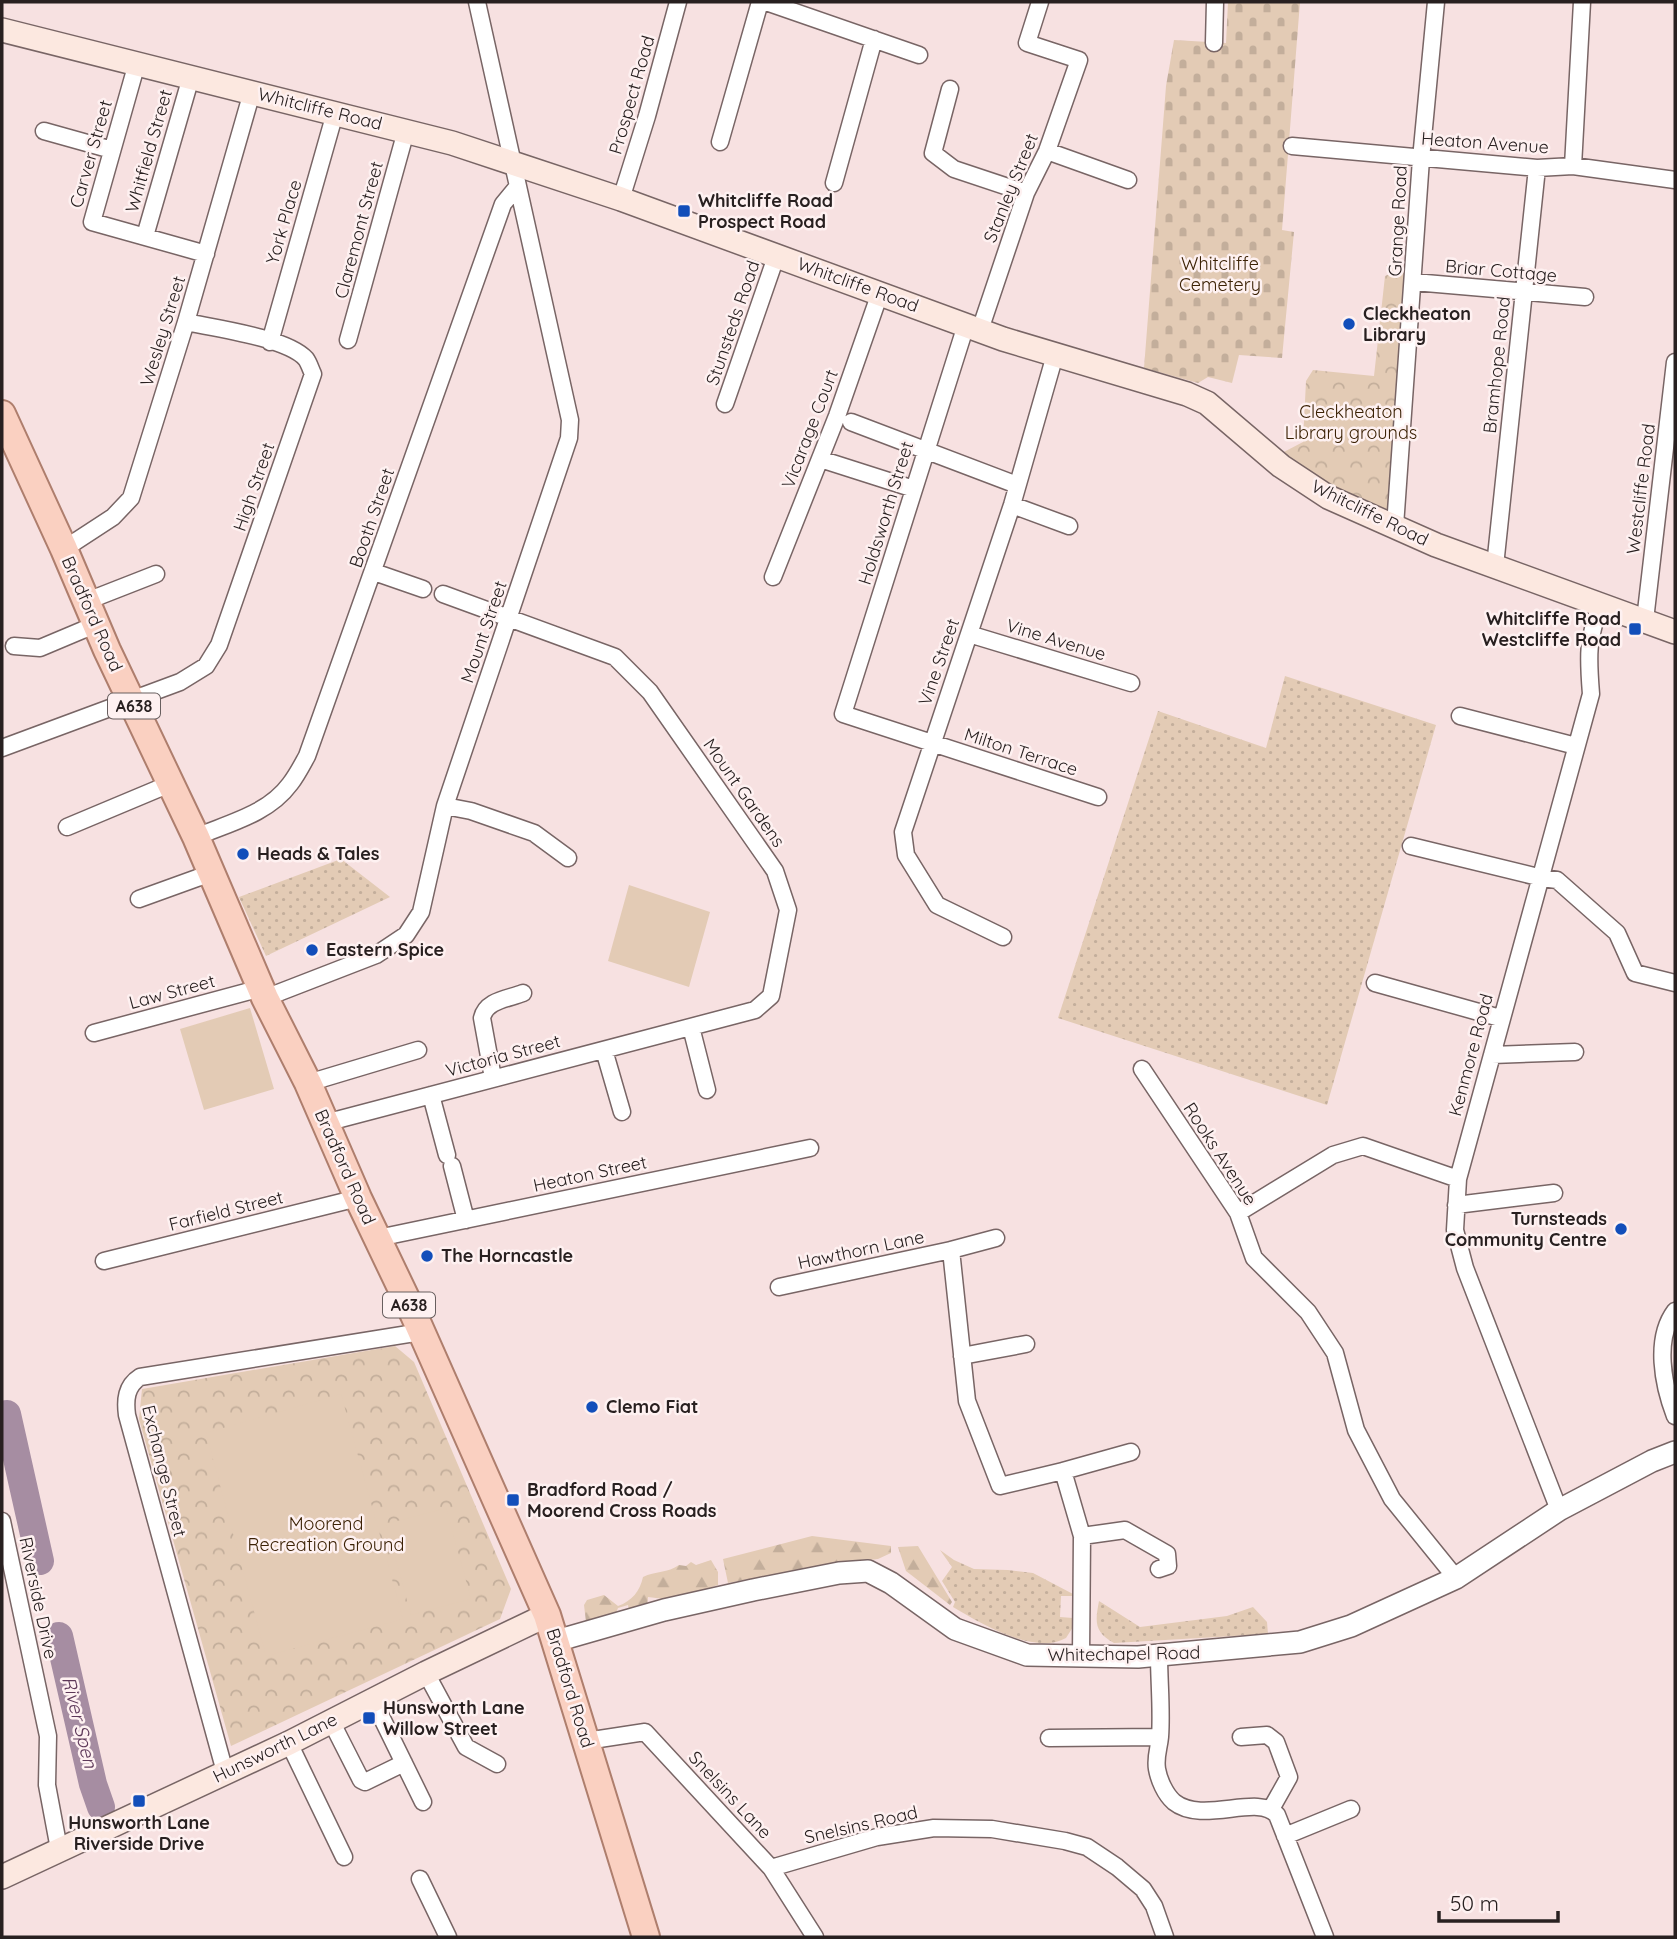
<svg xmlns="http://www.w3.org/2000/svg" width="1677" height="1939" font-family="Quicksand,sans-serif">
  <style>
    .grass { fill: url(#grass-dots) }
    .forest { fill: url(#forest-firs) }
    .cemetery { fill: url(#cemetery-stones) }
    .park { fill: url(#park-crowns) }
    .pitch { fill: #e3cbb5 }
    .lines { fill: none; stroke-linecap: round; stroke-linejoin: round }
    .river { stroke: #a68da2; stroke-width: 28 }
    .minor-casing { stroke: #786565; stroke-width: 19 }
    .tertiary-casing { stroke: #786565; stroke-width: 24 }
    .secondary-casing { stroke: #786565; stroke-width: 26 }
    .primary-casing { stroke: #ae7e6d; stroke-width: 30 }
    .minor { stroke: #fff; stroke-width: 16 }
    .tertiary { stroke: #fff; stroke-width: 21 }
    .secondary { stroke: #fce8e0; stroke-width: 23 }
    .primary { stroke: #fad0c1; stroke-width: 26 }
    .poi-dot { fill: #124eba; stroke: #fef1f1; stroke-width: 2.5 }
    .labels { text-anchor: middle; stroke-width: 5; stroke-linejoin: round; paint-order: stroke }
    .shield { fill: #fef1f1; stroke: #685f5f; stroke-width: 2 }
    .shield-label { font-size: 16px; font-weight: bold; fill: #282020 }
    .street-label { font-size: 18px; fill: #282020; stroke: #fef1f1 }
    .poi-label { font-size: 18px; font-weight: bold; fill: #282020; stroke: #fef1f1; text-anchor: start }
    .park-label { font-size: 18px; fill: #3c2205; stroke: #fef1f1 }
    .water-label { font-size: 19px; font-style: italic; fill: #5d3859; stroke: #fef1f1 }
  </style>
  <defs>
    <pattern id="grass-dots" width="8" height="8" patternUnits="userSpaceOnUse" patternTransform="scale(1.75)"><rect width="8" height="8" fill="#e3cbb5"/><path d="M2 2h.1M6 6h.1" fill="none" stroke="#c3ae9b" stroke-width="1.8" stroke-linecap="round"/></pattern>
    <pattern id="forest-firs" width="22" height="20" patternUnits="userSpaceOnUse" patternTransform="scale(1.75)"><rect width="22" height="20" fill="#e3cbb5"/><path d="M5 1l3.5 6h-7zM16 11l3.5 6h-7z" fill="#c3ae9b"/></pattern>
    <pattern id="cemetery-stones" width="16" height="16" patternUnits="userSpaceOnUse" patternTransform="scale(1.75)"><rect width="16" height="16" fill="#e3cbb5"/><path d="M2 7V4a2 2 0 0 1 4 0v3zM10 15v-3a2 2 0 0 1 4 0v3z" fill="#c3ae9b"/></pattern>
    <pattern id="park-crowns" width="20" height="18" patternUnits="userSpaceOnUse" patternTransform="scale(1.75)"><rect width="20" height="18" fill="#e3cbb5"/><path d="M2 6a3 3 0 1 1 6 0M12 15a3 3 0 1 1 6 0" fill="none" stroke="#c3ae9b"/></pattern>
  </defs>
  <rect width="100%" height="100%" fill="#f7e1e1"/>
  <path class="grass" d="M 1285,676 L 1436,725 L 1327,1105 L 1058,1018 L 1158,711 L 1266,748 Z
    M 341,859 L 390,897 L 266,956 L 239,897 Z
    M 940,1550 L 954,1560 L 974,1569 L 1008,1570 L 1033,1573 L 1073,1594 L 1073,1596 L 1061,1596 L 1060,1617 L 1073,1618 L 1073,1627 L 1066,1638 C 1035,1656 980,1623 953,1607 L 955,1602 L 942,1581 L 952,1567 Z
    M 1099,1601 L 1140,1627 L 1227,1616 L 1253,1607 L 1267,1622 L 1268,1634 L 1114,1643 C 1094,1632 1095,1622 1099,1601 Z"/>
  <path class="forest" d="M 812,1536 L 891,1546 L 891,1553 L 878,1559 L 824,1565 L 728,1583 L 723,1559 Z
    M 918,1546 L 952,1602 L 950,1605 L 906,1571 L 898,1547 Z
    M 711,1560 L 718,1572 L 718,1585 L 672,1600 L 648,1597 L 647,1607 L 629,1611 L 628,1605 L 618,1608 L 613,1620 L 586,1622 L 584,1605 L 587,1600 L 604,1595 L 618,1606 C 632,1601 640,1591 643,1577 C 655,1571 668,1573 679,1565 L 686,1566 L 691,1562 L 696,1565 Z"/>
  <path class="cemetery" d="M 1228,2 L 1300,2 L 1282,230 L 1294,232 L 1282,358 L 1239,355 L 1232,383 L 1208,377 L 1198,383 L 1144,368 L 1166,86 L 1174,40 L 1226,43 Z"/>
  <path class="park" d="M 1386,265 L 1411,266 L 1390,518 L 1347,498 L 1280,454 L 1303,442 L 1306,381 L 1313,370 L 1374,376 L 1385,276 L 1392,273 Z
    M 395,1346 L 414,1362 L 511,1589 L 500,1619 L 231,1746 L 139,1419 L 142,1389 Z"/>
  <path class="pitch" d="M 629,885 L 710,912 L 689,987 L 608,961 Z
    M 250,1008 L 274,1089 L 204,1110 L 180,1029 Z
    M 341,1394 L 403,1619 L 266,1656 L 206,1433 Z
    M 446,1508 L 471,1599 L 411,1615 L 386,1524 Z"/>
  <g class="lines">
    <path class="river" d="M 7,1414 L 40,1561
      M 59,1636 L 93,1784 L 101,1807"/>
    <defs>
      <path id="minor" d="M 766,2 L 919,55
        M 1214,43 L 1215,2
        M 137,63 L 92,222 L 206,254
        M 950,89 L 933,153 L 954,169 L 1026,193
        M 44,131 L 112,150
        M 720,142 L 760,2
        M 1292,146 L 1537,168 L 1573,166 L 1675,180
        M 1047,151 L 1128,180
        M 1573,166 L 1582,2
        M 834,183 L 874,39
        M 621,199 L 647,116 L 678,2
        M 145,236 L 191,77
        M 1414,282 L 1585,297
        M 966,325 L 843,714 L 1098,797
        M 980,330 L 1026,193 L 1047,151 L 1079,60 L 1027,43 L 1040,2
        M 348,340 L 406,131
        M 270,342 L 335,113
        M 725,404 L 777,254
        M 851,422 L 1017,485
        M 820,459 L 914,489
        M 1012,505 L 1069,526
        M 1395,526 L 1421,159 L 1436,2
        M 64,549 L 113,517 L 131,498 L 186,322 L 252,92
        M 1495,566 L 1537,168
        M 374,572 L 423,589
        M 773,577 L 837,416 L 880,293
        M 87,601 L 156,574
        M 1645,620 L 1675,362
        M 969,634 L 1131,683
        M 14,646 L 40,648 L 97,624
        M 1460,716 L 1576,746
        M 2,748 L 180,682 L 206,666 L 219,645 L 313,374 C 311,370 309,363 306,359 C 288,338 214,328 186,322
        M 445,806 L 471,811 L 534,833 L 568,858
        M 67,827 L 172,783
        M 196,837 C 229,823 268,814 290,784 C 297,775 302,765 307,756 L 503,204 L 518,186
        M 1411,846 L 1542,878 L 1557,880 L 1617,933 L 1635,973 L 1675,983
        M 139,899 L 211,873
        M 1003,937 L 937,905 L 906,855 L 903,832 L 1012,505 L 1055,355
        M 1375,983 L 1500,1018
        M 265,998 L 376,955 L 406,935 L 421,912 L 445,806 L 569,438 L 570,420 L 477,2
        M 691,1027 L 707,1090
        M 94,1033 L 261,988
        M 604,1050 L 622,1112
        M 1492,1055 L 1575,1052
        M 1142,1069 L 1238,1213 L 1254,1258 L 1308,1312 L 1335,1353 L 1356,1430 L 1392,1499 L 1456,1578
        M 493,1078 L 482,1018 C 486,1000 508,999 523,993
        M 308,1083 L 418,1050
        M 431,1095 L 447,1155
        M 325,1123 L 755,1010 L 771,996 L 788,910 L 775,871 L 650,692 L 615,657 L 443,594
        M 452,1166 L 466,1220
        M 1456,1205 L 1554,1193
        M 1238,1213 L 1333,1155 L 1363,1146 L 1458,1179
        M 378,1238 L 810,1148
        M 951,1250 L 996,1238
        M 104,1261 L 358,1198
        M 779,1287 L 951,1250 L 967,1401 L 1000,1486 L 1063,1471 L 1082,1536 L 1081,1656
        M 1675,1311 C 1654,1339 1663,1385 1675,1416
        M 962,1356 L 1026,1344
        M 1063,1471 L 1131,1452
        M 1559,1510 L 1465,1268 L 1455,1230 L 1458,1179 L 1591,694 C 1588,657 1587,639 1601,604
        M 2,1521 L 48,1736 L 47,1785 L 59,1849
        M 1082,1536 L 1125,1530 L 1167,1554 L 1168,1566 L 1159,1569
        M 1159,1655 C 1159,1682 1162,1710 1160,1737 C 1159,1748 1155,1757 1157,1769 C 1159,1780 1165,1794 1174,1802 C 1203,1825 1258,1793 1277,1815 L 1325,1937
        M 426,1673 L 466,1747 L 497,1764
        M 373,1700 L 423,1802
        M 331,1721 L 361,1780 L 365,1782 L 404,1763
        M 1241,1737 L 1267,1735 L 1276,1742 L 1289,1777 L 1271,1809
        M 1049,1738 L 1160,1737
        M 586,1741 L 645,1732 L 771,1868 L 815,1937
        M 289,1743 L 344,1857
        M 225,1772 L 127,1415 C 125,1400 126,1386 140,1377 L 421,1332
        M 1285,1836 L 1351,1809
        M 771,1868 L 877,1837 L 934,1828 L 992,1829 L 1065,1841 L 1087,1847 L 1117,1867 L 1143,1889 L 1154,1906 L 1165,1937
        M 420,1879 L 448,1937"/>
      <path id="tertiary" d="M 556,1641 L 664,1610 L 753,1590 L 839,1573 L 868,1571 L 891,1583 L 955,1629 L 1027,1655 L 1138,1657 L 1300,1642 L 1351,1626 L 1456,1578 L 1559,1510 L 1652,1461 L 1675,1452"/>
      <path id="secondary" d="M 2,30 L 452,143 L 621,199 L 1003,339 L 1187,394 L 1207,403 L 1281,466 L 1328,497 L 1436,545 L 1675,632
        M 2,1877 L 289,1743 L 426,1673 L 547,1615"/>
      <path id="primary" d="M 2,414 L 64,549 L 107,650 L 196,837 L 265,998 L 308,1083 L 358,1198 L 414,1315 L 547,1615 L 646,1937"/>
    </defs>
    <use href="#minor" class="minor-casing"/>
    <use href="#tertiary" class="tertiary-casing"/>
    <use href="#secondary" class="secondary-casing"/>
    <use href="#primary" class="primary-casing"/>
    <use href="#minor" class="minor"/>
    <use href="#tertiary" class="tertiary"/>
    <use href="#secondary" class="secondary"/>
    <use href="#primary" class="primary"/>
  </g>
  <g class="poi-dot">
    <rect x="677" y="204" width="14" height="14" rx="3.5"/>
    <circle cx="1349" cy="324" r="7"/>
    <rect x="1628" y="622" width="14" height="14" rx="3.5"/>
    <circle cx="243" cy="854" r="7"/>
    <circle cx="312" cy="950" r="7"/>
    <circle cx="1621" cy="1229" r="7"/>
    <circle cx="427" cy="1256" r="7"/>
    <circle cx="592" cy="1407" r="7"/>
    <rect x="506" y="1493" width="14" height="14" rx="3.5"/>
    <rect x="362" y="1711" width="14" height="14" rx="3.5"/>
    <rect x="132" y="1794" width="14" height="14" rx="3.5"/>
  </g>
  <g class="labels">
    <g class="shield">
      <rect x="108" y="693.5" width="52" height="25" rx="5"/>
      <rect x="383" y="1292.5" width="52" height="25" rx="5"/>
    </g>
    <g class="shield-label">
      <text x="134" y="712">A638</text>
      <text x="409" y="1311">A638</text>
    </g>
    <g class="street-label">
      <text transform="translate(632 95) rotate(-74)" y="6">Prospect Road</text>
      <text transform="translate(320 109) rotate(14)" y="6">Whitcliffe Road</text>
      <text transform="translate(1485 143) rotate(4)" y="6">Heaton Avenue</text>
      <text transform="translate(149 151) rotate(-74)" y="6">Whitfield Street</text>
      <text transform="translate(91 154) rotate(-74)" y="6">Carver Street</text>
      <text transform="translate(1011 188) rotate(-68)" y="6">Stanley Street</text>
      <text transform="translate(1398 221) rotate(-87)" y="6">Grange Road</text>
      <text transform="translate(284 222) rotate(-74)" y="6">York Place</text>
      <text transform="translate(359 230) rotate(-75)" y="6">Claremont Street</text>
      <text transform="translate(1501 271) rotate(5)" y="6">Briar Cottage</text>
      <text transform="translate(858 285) rotate(20)" y="6">Whitcliffe Road</text>
      <text transform="translate(733 323) rotate(-71)" y="6">Stunsteds Road</text>
      <text transform="translate(163 331) rotate(-73)" y="6">Wesley Street</text>
      <text transform="translate(1497 365) rotate(-84)" y="6">Bramhope Road</text>
      <text transform="translate(810 429) rotate(-69)" y="6">Vicarage Court</text>
      <text transform="translate(254 487) rotate(-71)" y="6">High Street</text>
      <text transform="translate(1641 489) rotate(-83)" y="6">Westcliffe Road</text>
      <text transform="translate(886 513) rotate(-73)" y="6">Holdsworth Street</text>
      <text transform="translate(1370 513) rotate(26)" y="6">Whitcliffe Road</text>
      <text transform="translate(372 518) rotate(-71)" y="6">Booth Street</text>
      <text transform="translate(92 614) rotate(66)" y="6">Bradford Road</text>
      <text transform="translate(484 632) rotate(-71)" y="6">Mount Street</text>
      <text transform="translate(1056 640) rotate(17)" y="6">Vine Avenue</text>
      <text transform="translate(939 662) rotate(-71)" y="6">Vine Street</text>
      <text transform="translate(1021 752) rotate(18)" y="6">Milton Terrace</text>
      <text transform="translate(744 793) rotate(55)" y="6">Mount Gardens</text>
      <text transform="translate(172 992) rotate(-15)" y="6">Law Street</text>
      <text transform="translate(1471 1055) rotate(-75)" y="6">Kenmore Road</text>
      <text transform="translate(503 1056) rotate(-15)" y="6">Victoria Street</text>
      <text transform="translate(1220 1154) rotate(57)" y="6">Rooks Avenue</text>
      <text transform="translate(345 1167) rotate(66)" y="6">Bradford Road</text>
      <text transform="translate(590 1174) rotate(-12)" y="6">Heaton Street</text>
      <text transform="translate(226 1211) rotate(-14)" y="6">Farfield Street</text>
      <text transform="translate(861 1250) rotate(-12)" y="6">Hawthorn Lane</text>
      <text transform="translate(164 1471) rotate(76)" y="6">Exchange Street</text>
      <text transform="translate(38 1598) rotate(78)" y="6">Riverside Drive</text>
      <text transform="translate(1124 1654) rotate(-1)" y="6">Whitechapel Road</text>
      <text transform="translate(570 1688) rotate(73)" y="6">Bradford Road</text>
      <text transform="translate(275 1748) rotate(-26)" y="6">Hunsworth Lane</text>
      <text transform="translate(730 1795) rotate(47)" y="6">Snelsins Lane</text>
      <text transform="translate(861 1825) rotate(-13)" y="6">Snelsins Road</text>
    </g>
    <g class="poi-label">
      <text x="698" y="207">Whitcliffe Road<tspan x="698" dy="21">Prospect Road</tspan></text>
      <text x="1363" y="320">Cleckheaton<tspan x="1363" dy="21">Library</tspan></text>
      <text x="1621" y="625" text-anchor="end">Whitcliffe Road<tspan x="1621" dy="21">Westcliffe Road</tspan></text>
      <text x="257" y="860">Heads &amp; Tales</text>
      <text x="326" y="956">Eastern Spice</text>
      <text x="1607" y="1225" text-anchor="end">Turnsteads<tspan x="1607" dy="21">Community Centre</tspan></text>
      <text x="441" y="1262">The Horncastle</text>
      <text x="606" y="1413">Clemo Fiat</text>
      <text x="527" y="1496">Bradford Road /<tspan x="527" dy="21">Moorend Cross Roads</tspan></text>
      <text x="383" y="1714">Hunsworth Lane<tspan x="383" dy="21">Willow Street</tspan></text>
      <text x="139" y="1829" text-anchor="middle">Hunsworth Lane<tspan x="139" dy="21">Riverside Drive</tspan></text>
    </g>
    <g class="park-label">
      <text x="1220" y="270">Whitcliffe<tspan x="1220" dy="21">Cemetery</tspan></text>
      <text x="1351" y="418">Cleckheaton<tspan x="1351" dy="21">Library grounds</tspan></text>
      <text x="326" y="1530">Moorend<tspan x="326" dy="21">Recreation Ground</tspan></text>
    </g>
    <g class="water-label">
      <text transform="translate(80 1722) rotate(76)" y="7">River Spen</text>
    </g>
  </g>
  <rect width="1677" height="1939" fill="none" stroke="#282020" stroke-width="7"/>
  <path d="M1439 1911v10h119v-10" fill="none" stroke="#282020" stroke-width="3.5"/>
  <text x="1450" y="1911" font-size="21" fill="#282020" stroke="#fef1f1" stroke-width="5" paint-order="stroke">50 m</text>
</svg>
